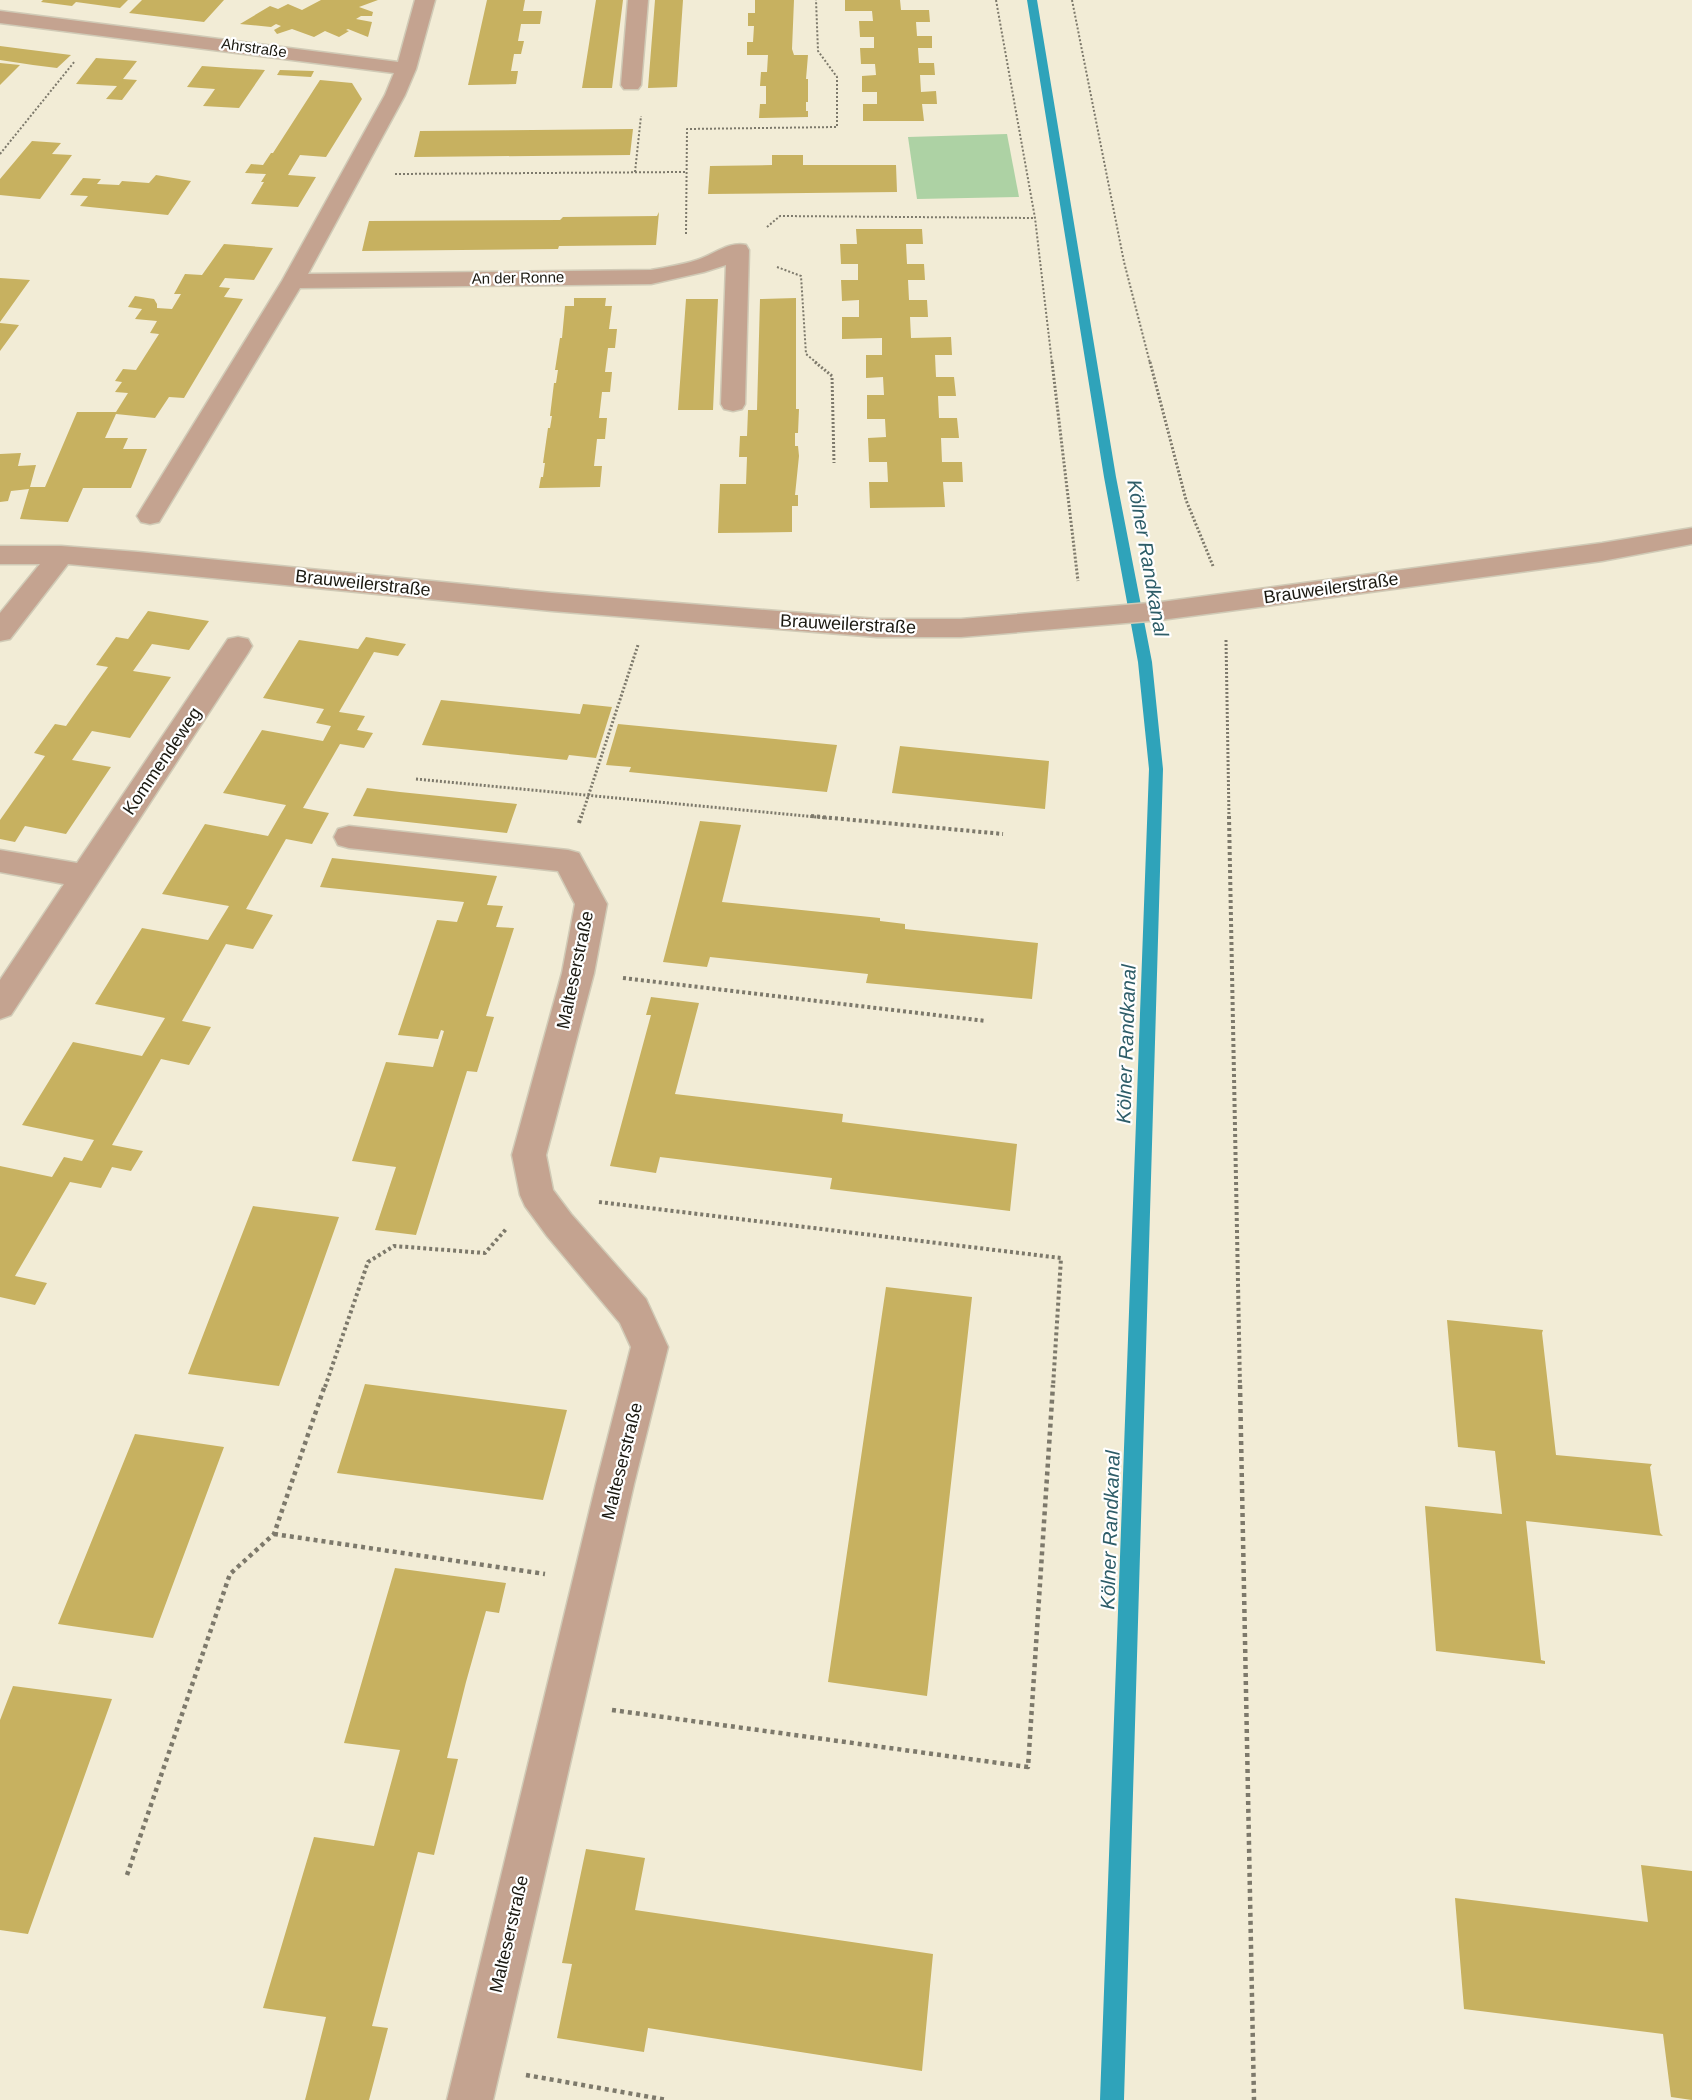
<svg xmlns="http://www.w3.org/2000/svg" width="1692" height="2100" font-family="Helvetica,sans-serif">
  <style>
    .green { fill: #add2a4 }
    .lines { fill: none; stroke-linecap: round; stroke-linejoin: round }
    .stream { fill: #2fa3ba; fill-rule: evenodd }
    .building { fill: #c7b160 }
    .minor-casing { stroke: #d0cab6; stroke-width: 3 }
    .path-far3 { stroke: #7d796b; stroke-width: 2; stroke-dasharray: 2 2; stroke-linecap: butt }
    .path-far2 { stroke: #7d796b; stroke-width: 3; stroke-dasharray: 2 2; stroke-linecap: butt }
    .path-far1 { stroke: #7d796b; stroke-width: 4; stroke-dasharray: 3 3; stroke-linecap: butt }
    .path { stroke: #7d796b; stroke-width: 4.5; stroke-dasharray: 4 4; stroke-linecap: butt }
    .minor { fill: #c4a390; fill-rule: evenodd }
    .labels { text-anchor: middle; stroke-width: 4.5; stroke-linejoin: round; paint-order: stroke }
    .far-street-label { font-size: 15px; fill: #1b1911; stroke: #fff }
    .street-label { font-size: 18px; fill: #1b1911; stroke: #fff }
    .water-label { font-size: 20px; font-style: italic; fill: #2e5d68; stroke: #fff }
  </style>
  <rect width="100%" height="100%" fill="#f2ecd6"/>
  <path class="green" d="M 1007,134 L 1019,197 L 917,199 L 908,137 Z"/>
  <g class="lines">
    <path class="stream" d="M 1027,0 L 1037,0 L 1116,477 L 1152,662 L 1163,769 L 1124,2100 L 1100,2100 L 1149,769 L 1138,662 L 1104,477 Z"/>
  </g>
  <path class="building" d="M 43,0 L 128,0 L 120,8 L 76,2 L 72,6 L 41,2 Z
    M 142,0 L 224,0 L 204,22 L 129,13 Z
    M 321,0 L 378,0 L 359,7 L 373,12 L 372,16 L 361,16 L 356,19 L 372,22 L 368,37 L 348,29 L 346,30 L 349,31 L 339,37 L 325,31 L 314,37 L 292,29 L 277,34 L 274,30 L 281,26 L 276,24 L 271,27 L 240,24 L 270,6 L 278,9 L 288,4 L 302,10 Z
    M 487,0 L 525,0 L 523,11 L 542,11 L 540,24 L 521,24 L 518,41 L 524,41 L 521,54 L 514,54 L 511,71 L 518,71 L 516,84 L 468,85 Z
    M 596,0 L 623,0 L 612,88 L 582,88 Z
    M 655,0 L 683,0 L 677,87 L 648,88 Z
    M 755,0 L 794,0 L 792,49 L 794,55 L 808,55 L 806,79 L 808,79 L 808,102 L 806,102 L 806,111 L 808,111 L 808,117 L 759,118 L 760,104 L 766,104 L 766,86 L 760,86 L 761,72 L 767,72 L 768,55 L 747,55 L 747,42 L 753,42 L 754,26 L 748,26 L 748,13 L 755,13 Z
    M 845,0 L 900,0 L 901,10 L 929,10 L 930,22 L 916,22 L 917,36 L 932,36 L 932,48 L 918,48 L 919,63 L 934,63 L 935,75 L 920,75 L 921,92 L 936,91 L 937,104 L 922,104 L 924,121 L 863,121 L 863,104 L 877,104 L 877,92 L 862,92 L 862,76 L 876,75 L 875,64 L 861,64 L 860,48 L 874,48 L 874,37 L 860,37 L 859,21 L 873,21 L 872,11 L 845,11 Z
    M 0,46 L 23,49 L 71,55 L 57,68 L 33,65 L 0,60 Z
    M 96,58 L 137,61 L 123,79 L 137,80 L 122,100 L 106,99 L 117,86 L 76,84 Z
    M 0,63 L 20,65 L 0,85 Z
    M 202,66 L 230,68 L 265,70 L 239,108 L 203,106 L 215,89 L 187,87 Z
    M 280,70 L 314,71 L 311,77 L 277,75 Z
    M 320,80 L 352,83 L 362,99 L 326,157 L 300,155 L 288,175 L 316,177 L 298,207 L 251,204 L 264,182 L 261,182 L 266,174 L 245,173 L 251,164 L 263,165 L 271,153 L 273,153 Z
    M 633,129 L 630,155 L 414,157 L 420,131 Z
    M 32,141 L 61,143 L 52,154 L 72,155 L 40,199 L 0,195 L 0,179 Z
    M 772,155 L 803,155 L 803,165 L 896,165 L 897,192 L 708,194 L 710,166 L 772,165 Z
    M 156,175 L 191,181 L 168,215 L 80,206 L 88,196 L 70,195 L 83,178 L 101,179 L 97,184 L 119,185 L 122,181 L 149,183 Z
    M 659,212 L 656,245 L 559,246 L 558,249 L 362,251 L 369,221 L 560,220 L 563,217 L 657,216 Z
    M 856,229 L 922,229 L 923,244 L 906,244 L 907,264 L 924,264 L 925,280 L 908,280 L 909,300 L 927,300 L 928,317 L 910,317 L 911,338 L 951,337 L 952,355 L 935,355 L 936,377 L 954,377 L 956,396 L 938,396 L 939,418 L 957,418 L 959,438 L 941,438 L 942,462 L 962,462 L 963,482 L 943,482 L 945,507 L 870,508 L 869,482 L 888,482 L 887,462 L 869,462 L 868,438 L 886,437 L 885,419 L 867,419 L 867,395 L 884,395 L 883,377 L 866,378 L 866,355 L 882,355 L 882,338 L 842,339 L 842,317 L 859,317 L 859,300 L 842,301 L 841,280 L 858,280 L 858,264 L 841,264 L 840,244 L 857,244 Z
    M 224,244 L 273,248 L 254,280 L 225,278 L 219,287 L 230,288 L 224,297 L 243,299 L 184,398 L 169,397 L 155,418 L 116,414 L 105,438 L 128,438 L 123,449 L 147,449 L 131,488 L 83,488 L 68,522 L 20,519 L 29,489 L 11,491 L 8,501 L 0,502 L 0,454 L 21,453 L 18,466 L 36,465 L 30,487 L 45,487 L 77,412 L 116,412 L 128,393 L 115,392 L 122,382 L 115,381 L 123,369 L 136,370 L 159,334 L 150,333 L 157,321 L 135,319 L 142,309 L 128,307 L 135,296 L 154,299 L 157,304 L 157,308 L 172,309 L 181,294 L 174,294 L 185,274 L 202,275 Z
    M 0,278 L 30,280 L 0,322 Z
    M 574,298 L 606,298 L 605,306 L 612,306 L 609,329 L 617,329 L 615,348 L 608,348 L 605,372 L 612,372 L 610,392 L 602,392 L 599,418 L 607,418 L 605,439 L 597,439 L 594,466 L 602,466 L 600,487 L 539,488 L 541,477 L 543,477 L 545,463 L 543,463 L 548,428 L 550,428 L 552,416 L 550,416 L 554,383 L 556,383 L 558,370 L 555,370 L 560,338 L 562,338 L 565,306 L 574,306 Z
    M 796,298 L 796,409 L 799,409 L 798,433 L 795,433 L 795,446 L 798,446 L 799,456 L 795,495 L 798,495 L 798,506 L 792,506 L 792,532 L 718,533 L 720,484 L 746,484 L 747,457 L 739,457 L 740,436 L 747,436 L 748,410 L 757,410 L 760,299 Z
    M 686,299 L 718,299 L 713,410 L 678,410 Z
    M 0,323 L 19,325 L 0,351 Z
    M 148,611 L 209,621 L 189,650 L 152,644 L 143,657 L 133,671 L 171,677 L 130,738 L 92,731 L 72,760 L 111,767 L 66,834 L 25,826 L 15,842 L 0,839 L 0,820 L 45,756 L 34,753 L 55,724 L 66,726 L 87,696 L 108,667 L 96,665 L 116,637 L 128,639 Z
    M 366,637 L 406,644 L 398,656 L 374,652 L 339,712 L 365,716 L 357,730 L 373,733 L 364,748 L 340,744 L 303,808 L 329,813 L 312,844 L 286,839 L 246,909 L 273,915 L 253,949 L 226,944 L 182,1021 L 211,1027 L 189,1065 L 161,1059 L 112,1145 L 143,1151 L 131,1171 L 112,1167 L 101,1188 L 70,1182 L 15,1276 L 47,1283 L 35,1305 L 0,1297 L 0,1166 L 52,1177 L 64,1157 L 82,1161 L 94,1140 L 22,1125 L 73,1042 L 142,1056 L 165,1018 L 95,1004 L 142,928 L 208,940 L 229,906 L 162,894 L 205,824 L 268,836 L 286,805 L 223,793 L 262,730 L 323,741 L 331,726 L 316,723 L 324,709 L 263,698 L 299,640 L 358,649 Z
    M 441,700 L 580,714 L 583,704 L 612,707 L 596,758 L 569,755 L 567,760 L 422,745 Z
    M 618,724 L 837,745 L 827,792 L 629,772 L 631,767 L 606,765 Z
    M 900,746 L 1049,761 L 1045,809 L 892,793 Z
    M 367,788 L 400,792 L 517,804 L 507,833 L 353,816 Z
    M 700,821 L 741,825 L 722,902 L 880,918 L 880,921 L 905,924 L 905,929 L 1038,943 L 1032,999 L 866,983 L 868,974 L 710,957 L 707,967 L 663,962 Z
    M 332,858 L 497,876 L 487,905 L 503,906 L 496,927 L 514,928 L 486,1016 L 494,1017 L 477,1072 L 467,1071 L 416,1235 L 375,1230 L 396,1167 L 352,1161 L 386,1062 L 433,1067 L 444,1031 L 441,1030 L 438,1039 L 398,1035 L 437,920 L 457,922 L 464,902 L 320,887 Z
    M 651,997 L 699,1003 L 675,1094 L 843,1114 L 842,1122 L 1017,1144 L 1010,1211 L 830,1189 L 832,1178 L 660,1157 L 656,1173 L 610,1166 L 651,1015 L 646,1015 Z
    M 253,1206 L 339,1217 L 279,1386 L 188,1374 Z
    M 886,1287 L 972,1297 L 927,1696 L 828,1682 Z
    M 1447,1320 L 1543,1330 L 1542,1333 L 1556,1455 L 1652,1464 L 1650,1467 L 1660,1533 L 1663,1536 L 1526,1521 L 1541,1660 L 1545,1661 L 1545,1664 L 1436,1651 L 1425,1506 L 1502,1514 L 1495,1451 L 1458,1447 Z
    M 365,1384 L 567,1410 L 543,1500 L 337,1473 Z
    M 135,1434 L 224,1447 L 153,1638 L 58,1624 Z
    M 395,1568 L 506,1583 L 499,1613 L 486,1611 L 466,1682 L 447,1758 L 458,1759 L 434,1855 L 418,1852 L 396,1936 L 372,2026 L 388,2028 L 369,2100 L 305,2100 L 326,2017 L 263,2008 L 314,1837 L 374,1846 L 400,1750 L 344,1743 Z
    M 13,1686 L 112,1699 L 28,1934 L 0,1930 L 0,1720 Z
    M 586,1849 L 645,1858 L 635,1910 L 933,1954 L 922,2071 L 648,2028 L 644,2052 L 557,2038 L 572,1964 L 562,1963 Z
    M 1641,1865 L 1692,1871 L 1692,2100 L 1671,2097 L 1663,2034 L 1464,2009 L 1455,1898 L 1648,1922 Z"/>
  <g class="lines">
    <defs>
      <path id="minor" d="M 415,0 L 435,0 L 416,69 L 405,95 L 308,274 L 651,270 C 667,267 682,265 697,260 C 713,255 729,241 746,245 L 749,250 L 745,404 L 742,409 L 733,411 L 724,409 L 721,404 L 726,265 L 704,272 L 651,284 L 300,288 L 159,522 L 150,524 L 141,522 L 137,516 L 282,281 L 385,95 L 394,73 L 0,23 L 0,11 L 398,62 Z
        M 628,0 L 648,0 L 641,85 L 638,89 L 624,89 L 621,85 Z
        M 1692,528 L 1692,544 L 1602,561 L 1161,620 L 961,637 L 877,637 L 552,611 L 68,564 L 10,639 L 0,641 L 0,613 L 40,564 L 0,564 L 0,546 L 61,546 L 138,552 L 552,593 L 877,619 L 961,619 L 1161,602 L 1602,543 Z
        M 238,637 L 248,639 L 252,646 L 248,653 L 11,1015 L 0,1019 L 0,980 L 64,884 L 0,872 L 0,850 L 77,863 L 228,639 Z
        M 349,826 L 568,850 L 579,853 L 607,904 L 594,973 L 546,1155 L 553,1190 L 571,1214 L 646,1299 L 668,1347 L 634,1484 L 493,2100 L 447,2100 L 596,1484 L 631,1347 L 620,1323 L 547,1236 L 525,1206 L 520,1195 L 512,1155 L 562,973 L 575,904 L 558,871 L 349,848 L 338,845 L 334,837 L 338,829 Z"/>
    </defs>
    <use href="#minor" class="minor-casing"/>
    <path class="path-far3" d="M 996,0 L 1035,218 L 1052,363
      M 1072,0 L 1124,262 L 1150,363
      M 0,154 L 75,61
      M 635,172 L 641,116
      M 395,174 L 685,172
      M 767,227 L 780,216 L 1035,218
      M 686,234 L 687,129 L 837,127 L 837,77 L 818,51 L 816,0
      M 777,267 L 801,276 L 806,354 L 817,363"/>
    <path class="path-far2" d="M 815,362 L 832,376 L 834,463
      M 1052,362 L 1078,581
      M 1150,362 L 1186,500 L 1213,566
      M 1226,640 L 1229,818
      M 416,779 L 827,818
      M 581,818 L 638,645"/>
    <path class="path-far1" d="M 811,816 L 1003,834
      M 1229,816 L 1240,1387
      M 579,823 L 581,816
      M 623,978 L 986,1021
      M 599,1202 L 1061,1258 L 1053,1387
      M 325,1387 L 368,1262 L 394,1246 L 485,1253 L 507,1228"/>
    <path class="path" d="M 1240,1385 L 1254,2100
      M 274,1534 L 545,1574
      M 612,1710 L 1028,1767 L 1053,1385
      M 127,1875 L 230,1574 L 274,1534 L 325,1385
      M 526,2075 L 667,2100"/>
    <use href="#minor" class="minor"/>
  </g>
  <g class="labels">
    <g class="far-street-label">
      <text transform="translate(254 48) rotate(8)" y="5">Ahrstraße</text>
      <text transform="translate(518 278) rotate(-1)" y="5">An der Ronne</text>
    </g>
    <g class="street-label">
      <text transform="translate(363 583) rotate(6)" y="6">Brauweilerstraße</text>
      <text transform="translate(1331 588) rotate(-8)" y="6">Brauweilerstraße</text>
      <text transform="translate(848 624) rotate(3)" y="6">Brauweilerstraße</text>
      <text transform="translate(162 761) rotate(-56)" y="6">Kommendeweg</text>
      <text transform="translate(575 970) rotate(-78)" y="6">Malteserstraße</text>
      <text transform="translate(622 1461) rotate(-76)" y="6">Malteserstraße</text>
      <text transform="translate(509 1934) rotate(-77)" y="6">Malteserstraße</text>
    </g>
    <g class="water-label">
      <text transform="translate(1148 558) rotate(80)" y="7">Kölner Randkanal</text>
      <text transform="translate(1126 1044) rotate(-88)" y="7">Kölner Randkanal</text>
      <text transform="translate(1110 1530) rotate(-88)" y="7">Kölner Randkanal</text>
    </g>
  </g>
</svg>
